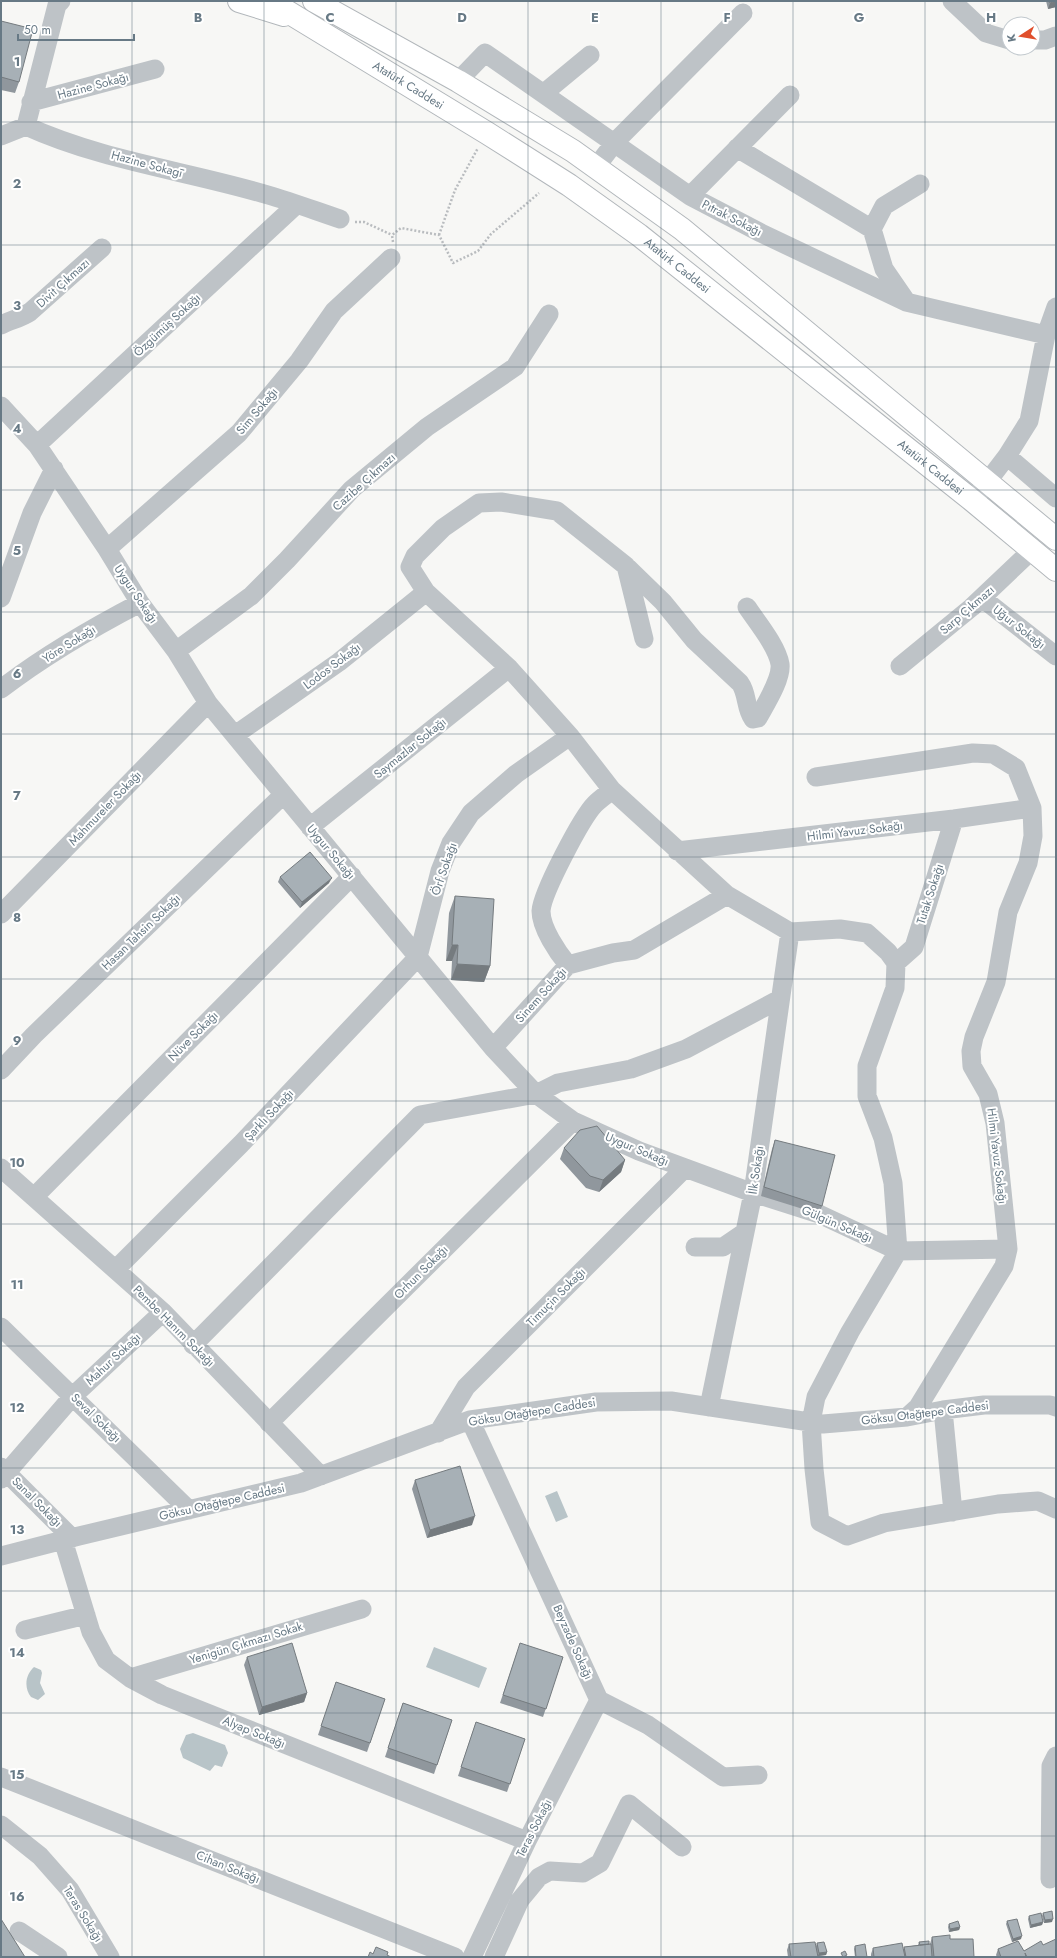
<svg xmlns="http://www.w3.org/2000/svg" width="1057" height="1958" font-family="Jost,sans-serif">
<style>
.water{fill:#b8c4c8}
.lines{fill:none;stroke-linecap:round;stroke-linejoin:round}
.major-casing{stroke:#b2b7bb;stroke-width:24}
.path{stroke:#b9bcbf;stroke-width:2.5;stroke-dasharray:2 2;stroke-linecap:butt}
.minor{stroke:#bec3c7;stroke-width:19}
.major{stroke:#fff;stroke-width:22}
.wall{fill:#90979d}
.shaded-wall{fill:#757b7f}
.building{fill:#a7b0b6;stroke:#757b7f}
.grid{fill:none;stroke:#677985;stroke-width:1;stroke-opacity:0.55}
.labels{text-anchor:middle;dominant-baseline:central;stroke-width:4;stroke-linejoin:round;paint-order:stroke}
.street-label{font-size:12px;fill:#677985;stroke:#fff}
.grid-label{font-size:13px;text-anchor:middle;font-weight:bold;fill:#677985;stroke:#fff;stroke-width:4;stroke-linejoin:round;paint-order:stroke}
</style>
<rect width="100%" height="100%" fill="#f7f7f5"/>
<path class="water" d="M557,1491L568,1517L556,1522L545,1496Z
M434,1647L487,1668L479,1688L426,1667Z
M34,1667L41,1670L42,1673L40,1683L45,1694L38,1700L31,1697C24,1688 25,1675 34,1667Z
M193,1733L225,1745L228,1753L222,1767L215,1765L210,1771L183,1758L180,1749L186,1735Z"/>
<g class="lines">
<g class="major-casing">
<g id="major">
<path d="M239,1L284,15"/>
<path id="s1" d="M270,1L487,133L569,185L639,235L973,501L1056,570"/>
<path d="M314,1L458,81L573,151L682,229L1056,539"/>
</g>
</g>
<path class="path" d="M355,222H364L392,235
M439,235L455,190L478,148
M393,242L392,235L401,228L439,235L453,263L478,251L491,234L539,193"/>
<path class="minor" d="M952,1L986,33L1009,40
M1033,40H1045L1056,36
M458,81L485,53L690,196L761,233L906,302L1046,335
M544,93L590,55
M31,102L155,69
M26,126L57,5L61,1
M1,136L26,126C103,161 188,171 268,195C292,202 316,211 340,219
M737,148L872,229
M596,167L615,142L743,13
M690,196L790,95
M906,301L884,269L872,229L884,206L920,184
M1,325C11,320 21,318 30,312L102,248
M1,406L37,445L107,549L140,603L176,651L208,703L493,1048L536,1094L573,1121L639,1151L753,1193L819,1214L898,1251L1008,1249
M37,445L296,205
M1007,456L1056,498
M978,494L1007,456L1029,421L1046,335L1056,307
M107,549L239,433L299,361L334,311L391,258
M626,566L644,639
M1,598L32,513L54,469
M982,598L1056,656
M747,607C757,622 777,646 780,664C782,679 765,705 758,718L753,719C745,708 748,694 740,683L694,640L663,602L626,566L557,511L501,502L479,503L443,528L415,556L410,567L426,592L509,668L570,736L612,790L727,895L790,932L840,929L867,933L888,952L896,963L895,988L867,1066V1096L883,1138L893,1183L898,1251L850,1332L816,1397L811,1422L814,1469L820,1522L847,1536L884,1523L998,1504L1038,1501L1056,1509
M176,651L251,596L287,560L352,489L427,427L515,367L549,314
M900,666L972,607L1032,550
M1,689C44,656 92,628 140,603
M235,735L339,662L426,592
M816,777L973,753L993,754L1016,768L1032,808L1033,836L1028,863L1008,912L996,982L974,1037L971,1051L972,1066L988,1094L995,1123L1008,1249L1004,1266L918,1407L907,1417
M310,827L509,668
M677,851L954,819L1032,808
M1,914L208,703
M896,963L914,947L954,819
M568,965C558,953 541,928 541,911C542,893 582,817 595,804C600,799 606,795 612,790
M493,1048L568,965L613,953L634,950L727,895
M1,1070L34,1035L283,795
M1,1168L163,1312L321,1476
M34,1197L352,876
M695,1247H723L745,1232
M116,1269L241,1144L418,957L440,871L451,843L471,813L516,774L570,736
M1,1327L189,1510
M193,1345L420,1115L536,1094L558,1083L631,1069L686,1049L780,999
M709,1407L753,1193L790,932
M943,1410L953,1512
M470,1420L599,1700L648,1725L723,1777L758,1775
M269,1423L573,1121
M438,1433L466,1387L685,1168
M1,1467L72,1538
M1,1479L73,1396L163,1312
M63,1540L91,1632L106,1660L130,1678L162,1695L527,1841
M1,1556L79,1536L301,1483L470,1420L596,1402L671,1401L823,1424L907,1417L943,1410L984,1405H1050L1056,1407
M25,1630L86,1615
M130,1678L362,1609
M1056,1756L1051,1766L1050,1879L1056,1874
M1,1777L455,1957
M1,1825L40,1856L70,1890L110,1957
M19,1931L58,1957
M472,1957L527,1841L599,1700
M494,1957L520,1900L539,1877L550,1871L583,1873L600,1863L629,1804L682,1847"/>
<use href="#major" class="major"/>
</g>
<path class="wall" d="M1046,1H1056V7L1048,9Z
M1,21L19,82L15,93L1,90Z
M280,877L329,883L300,908L278,882Z
M455,896L490,966L484,982L451,980L452,961H446L449,913Z
M775,1140L822,1206L819,1214L761,1196L772,1149Z
M564,1148L625,1160L621,1172L599,1192L586,1188L560,1159Z
M415,1480L472,1525L427,1538L412,1489Z
M517,1652L563,1657L543,1717L500,1703Z
M247,1657L307,1693L304,1702L259,1715L244,1665Z
M336,1682L385,1699L367,1752L318,1735Z
M403,1703L452,1720L434,1774L385,1757Z
M476,1722L525,1739L507,1792L458,1776Z
M1043,1913L1052,1922L1044,1923L1042,1916Z
M1029,1916L1043,1922L1042,1925L1030,1928L1028,1919Z
M1007,1921L1021,1939L1012,1942L1006,1924Z
M949,1924L960,1927L959,1930L949,1932L948,1927Z
M932,1937L950,1939L974,1957H871V1954L873,1948L904,1949V1947L918,1945L919,1942L930,1944Z
M817,1943L827,1952L826,1955L818,1956V1957H788L787,1950L789,1944L816,1946Z
M1043,1945L1056,1957H997L996,1955L998,1949L1024,1951Z
M855,1946L867,1957H855L854,1949Z"/>
<path class="shaded-wall" d="M1056,1V7L1048,9L1050,3Z
M332,878L329,883L300,908L302,902Z
M452,945H458L452,961H446Z
M457,964L490,966L484,982L451,980Z
M625,1160L621,1172L599,1192L603,1180Z
M475,1516L472,1525L427,1538L430,1530Z
M307,1693L304,1702L259,1715L262,1707Z
M1053,1919L1052,1922L1044,1923L1045,1920Z
M1043,1922L1042,1925L1030,1928L1031,1925Z
M960,1927L959,1930L949,1932L950,1929Z
M1022,1936L1021,1939L1012,1942L1013,1939Z
M827,1952L826,1955L818,1956L819,1953Z"/>
<path class="building" d="M1049,1H1056L1050,3Z
M1,21L33,29L19,82L1,77Z
M310,852L332,878L302,902L280,877Z
M455,896L494,899L490,966L457,964L458,945H452Z
M597,1126L625,1160L603,1180L590,1176L564,1148L580,1130Z
M775,1140L835,1155L822,1206L764,1187Z
M460,1466L475,1516L430,1530L415,1480Z
M292,1643L307,1693L262,1707L247,1657Z
M520,1643L563,1657L546,1709L503,1695Z
M336,1682L385,1699L370,1743L321,1726Z
M403,1703L452,1720L437,1765L388,1748Z
M476,1722L525,1739L510,1784L461,1767Z
M1052,1911L1053,1919L1045,1920L1043,1913Z
M1041,1913L1043,1922L1031,1925L1029,1916Z
M1,1919L25,1957H1Z
M1017,1919L1022,1936L1013,1939L1007,1921Z
M958,1921L960,1927L950,1929L949,1924Z
M950,1935V1939H973L974,1957H934L932,1937Z
M1056,1939V1957H1027L1025,1953L1026,1957H1001L998,1949L1018,1941L1024,1951L1041,1941L1043,1945Z
M929,1941V1944L920,1945L919,1942Z
M815,1942L818,1957H791L789,1944Z
M824,1942L827,1952L819,1953L817,1943Z
M902,1943L905,1957H874L873,1948Z
M865,1944L867,1957H856L855,1946Z
M931,1944L932,1957H906L904,1947Z
M376,1947L388,1952L387,1955L391,1957H368L370,1952L373,1954Z
M845,1951L847,1955L843,1957L841,1953Z"/>
<path class="grid" d="M132,1V1957M264,1V1957M396,1V1957M528,1V1957M661,1V1957M793,1V1957M925,1V1957M1,122H1056M1,245H1056M1,367H1056M1,490H1056M1,612H1056M1,734H1056M1,857H1056M1,979H1056M1,1101H1056M1,1224H1056M1,1346H1056M1,1468H1056M1,1591H1056M1,1713H1056M1,1836H1056"/>
<g class="labels">
<g class="street-label">
<text stroke="none"><textPath href="#s1" startOffset="162">Atatürk Caddesi</textPath></text>
<text transform="translate(93 86) rotate(-15)">Hazine Sokağı</text>
<text transform="translate(147 164) rotate(15)">Hazine Sokaḡı</text>
<text transform="translate(732 218) rotate(27)">Pıtrak Sokağı</text>
<text stroke="none"><textPath href="#s1" startOffset="486">Atatürk Caddesi</textPath></text>
<text transform="translate(63 283) rotate(-42)">Divit Çıkmazı</text>
<text transform="translate(167 325) rotate(-43)">Özgümüş Sokağı</text>
<text transform="translate(257 411) rotate(-50)">Sim Sokağı</text>
<text stroke="none"><textPath href="#s1" startOffset="810">Atatürk Caddesi</textPath></text>
<text transform="translate(364 482) rotate(-42)">Cazibe Çıkmazı</text>
<text transform="translate(136 594) rotate(56)">Uygur Sokağı</text>
<text transform="translate(967 610) rotate(-41)">Sarp Çıkmazı</text>
<text transform="translate(1019 627) rotate(38)">Uğur Sokağı</text>
<text transform="translate(69 644) rotate(-32)">Yöre Sokağı</text>
<text transform="translate(332 666) rotate(-37)">Lodos Sokağı</text>
<text transform="translate(410 748) rotate(-39)">Saymazlar Sokağı</text>
<text transform="translate(105 808) rotate(-46)">Mahmureler Sokağı</text>
<text transform="translate(855 831) rotate(-7)">Hilmi Yavuz Sokağı</text>
<text transform="translate(331 852) rotate(50)">Uygur Sokağı</text>
<text transform="translate(444 869) rotate(-71)">Örf Sokağı</text>
<text transform="translate(930 894) rotate(-72)">Tutak Sokağı</text>
<text transform="translate(141 932) rotate(-44)">Hasan Tahsin Sokağı</text>
<text transform="translate(541 995) rotate(-48)">Sinem Sokağı</text>
<text transform="translate(193 1036) rotate(-45)">Nüve Sokağı</text>
<text transform="translate(269 1115) rotate(-47)">Şarklı Sokağı</text>
<text transform="translate(637 1149) rotate(23)">Uygur Sokağı</text>
<text transform="translate(997 1156) rotate(83)">Hilmi Yavuz Sokağı</text>
<text transform="translate(756 1170) rotate(-82)">İlk Sokağı</text>
<text transform="translate(837 1224) rotate(23)">Gülgün Sokağı</text>
<text transform="translate(421 1272) rotate(-45)">Orhun Sokağı</text>
<text transform="translate(556 1297) rotate(-45)">Timuçin Sokağı</text>
<text transform="translate(174 1326) rotate(45)">Pembe Hanım Sokağı</text>
<text transform="translate(113 1359) rotate(-43)">Mahur Sokağı</text>
<text transform="translate(532 1412) rotate(-9)">Göksu Otağtepe Caddesi</text>
<text transform="translate(925 1413) rotate(-7)">Göksu Otağtepe Caddesi</text>
<text transform="translate(96 1418) rotate(44)">Seval Sokağı</text>
<text transform="translate(37 1502) rotate(45)">Sanal Sokağı</text>
<text transform="translate(222 1502) rotate(-13)">Göksu Otağtepe Caddesi</text>
<text transform="translate(573 1642) rotate(66)">Beyzade Sokağı</text>
<text transform="translate(246 1643) rotate(-17)">Yenigün Çıkmazı Sokak</text>
<text transform="translate(254 1732) rotate(22)">Alyap Sokağı</text>
<text transform="translate(534 1828) rotate(-63)">Teras Sokağı</text>
<text transform="translate(228 1867) rotate(22)">Cihan Sokağı</text>
<text transform="translate(83 1914) rotate(58)">Teras Sokağı</text>
</g>
</g>
<g class="grid-label">
<text x="198" y="22">B</text>
<text x="330" y="22">C</text>
<text x="462" y="22">D</text>
<text x="595" y="22">E</text>
<text x="727" y="22">F</text>
<text x="859" y="22">G</text>
<text x="991" y="22">H</text>
<text x="17" y="66">1</text>
<text x="17" y="188">2</text>
<text x="17" y="310">3</text>
<text x="17" y="433">4</text>
<text x="17" y="555">5</text>
<text x="17" y="678">6</text>
<text x="17" y="800">7</text>
<text x="17" y="922">8</text>
<text x="17" y="1045">9</text>
<text x="17" y="1167">10</text>
<text x="17" y="1289">11</text>
<text x="17" y="1412">12</text>
<text x="17" y="1534">13</text>
<text x="17" y="1657">14</text>
<text x="17" y="1779">15</text>
<text x="17" y="1901">16</text>
</g>
<rect width="1057" height="1958" fill="none" stroke="#677985" stroke-width="4"/>
<g transform="translate(1021 36) rotate(258)"><circle r="19" fill="#ffffff" stroke="#c2c9ce"/>
<path d="M0-3L7 15L0 10L-7 15Z" fill="#e04f2c"/>
<text y="-6" font-size="11" font-weight="bold" text-anchor="middle" fill="#677985">K</text>
</g>
<path d="M18 34v6h116v-6" fill="none" stroke="#677985" stroke-width="2"/>
<text x="24" y="34" font-size="12" fill="#677985" stroke="#ffffff" stroke-width="3" paint-order="stroke">50 m</text>
</svg>
